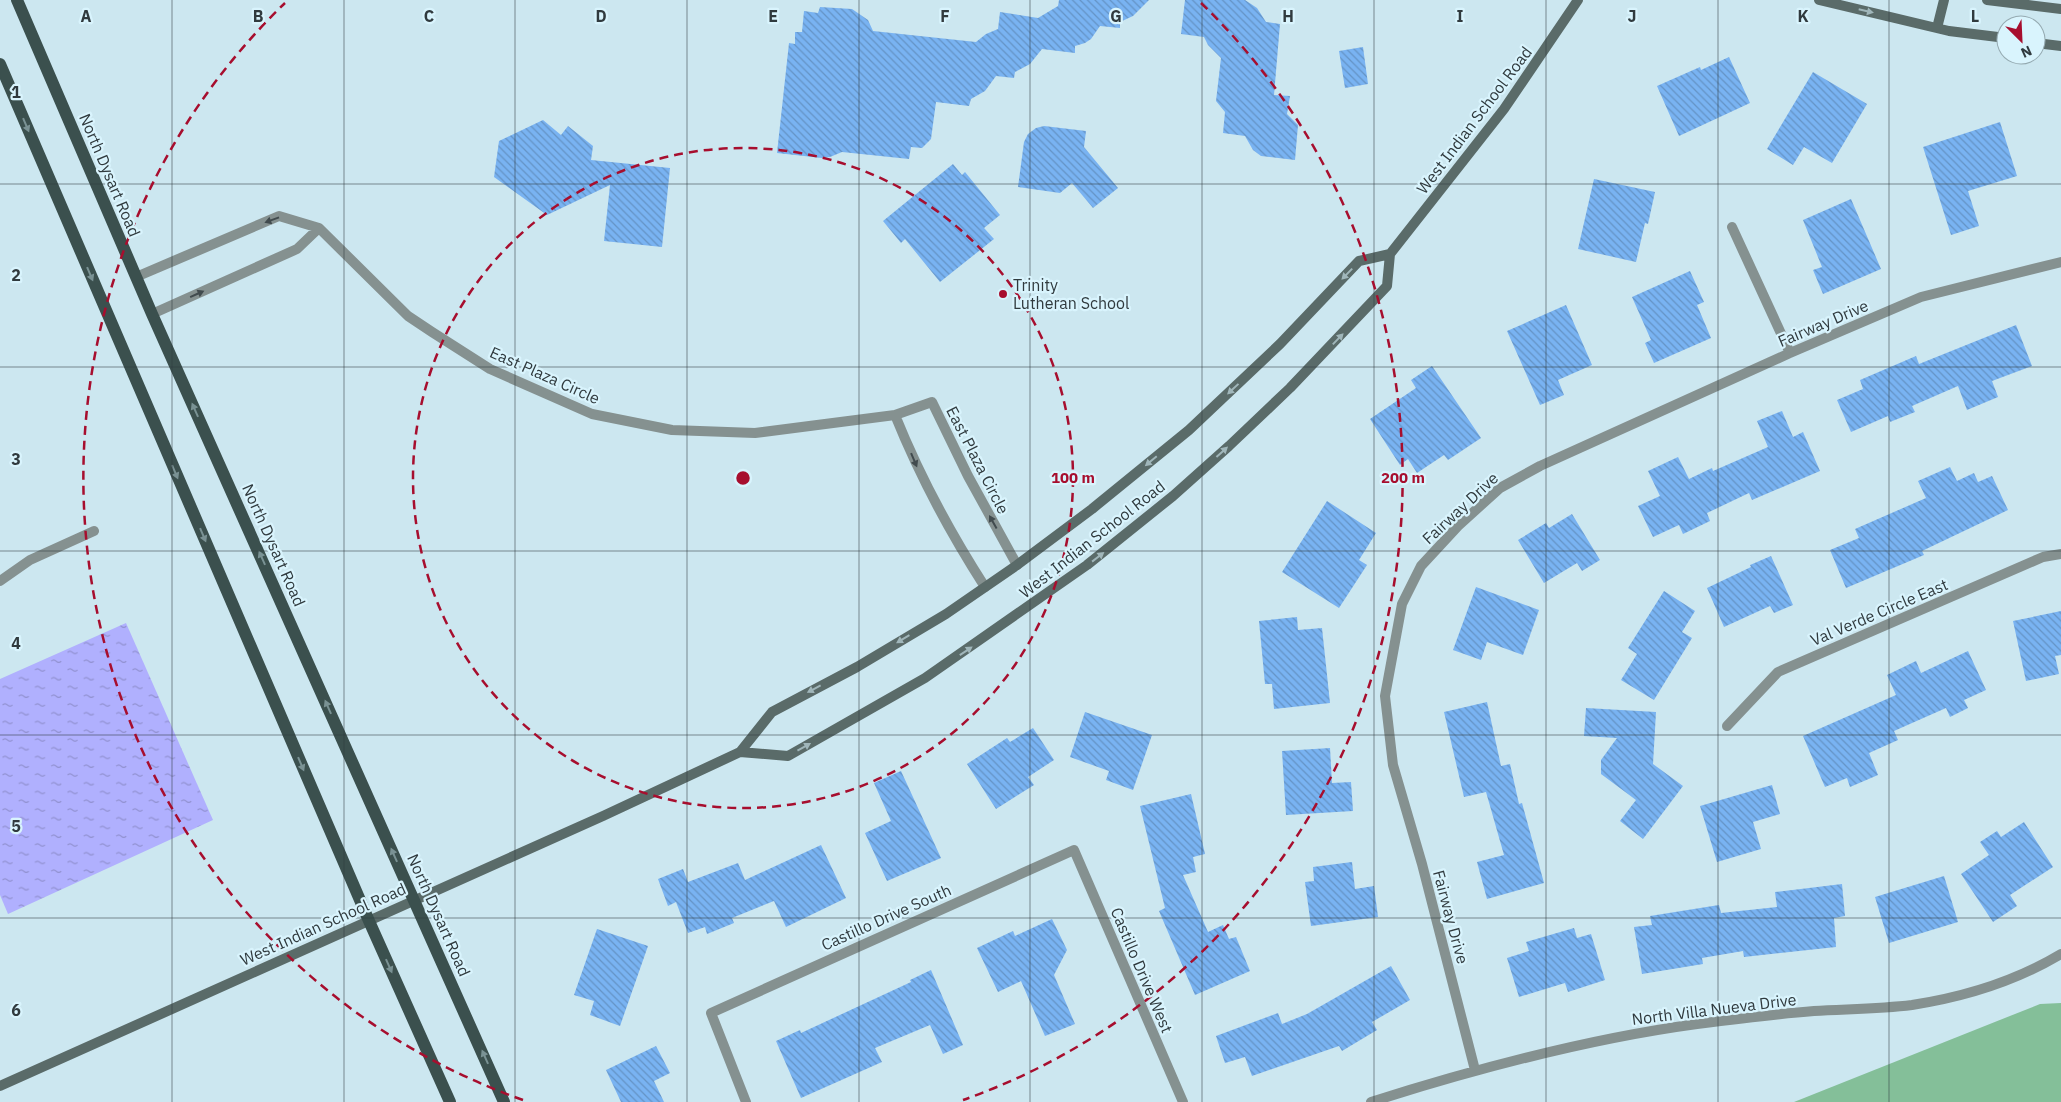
<svg xmlns="http://www.w3.org/2000/svg" width="2061" height="1102" font-family="'IBM Plex Sans',sans-serif">
<style>
.grass{fill:#84bf99}
.water{fill:url(#water-ripples)}
.building{fill:url(#building-back-hatch)}
.lines{fill:none;stroke-linecap:round;stroke-linejoin:round}
.lane{stroke:#859190;stroke-width:10}
.street{stroke:#859190;stroke-width:10}
.secondary{stroke:#5a6b69;stroke-width:10}
.primary{stroke:#3b504e;stroke-width:12}
.oneway{fill:#a0b6ba}
.oneway2{fill:#7a9294}
.oneway3{fill:#414b4e}
.grid{fill:none;stroke:#303a3e;stroke-width:1;stroke-opacity:0.55}
.ring{fill:none;stroke:#a70e2e;stroke-width:2.5;stroke-dasharray:9 6}
.poi-dot{fill:#a70e2e;stroke:#d9f4fd;stroke-width:2}
.labels{text-anchor:middle;dominant-baseline:central;stroke-width:4.5;stroke-linejoin:round;paint-order:stroke}
.street-label{font-size:16px;fill:#303a3e;stroke:#d9f4fd}
.poi-label{font-size:16px;fill:#303a3e;stroke:#d9f4fd;text-anchor:start}
.grid-label{font-size:16px;text-anchor:middle;font-weight:bold;fill:#303a3e;stroke:#d9f4fd;stroke-width:4.5;stroke-linejoin:round;paint-order:stroke}
.centre{fill:#a70e2e;stroke:#d9f4fd;stroke-width:2.5}
.ring-label{font-size:15px;text-anchor:middle;font-weight:bold;fill:#a70e2e;stroke:#d9f4fd;stroke-width:4.5;stroke-linejoin:round;paint-order:stroke}
</style>
<defs>
<pattern id="water-ripples" width="26" height="14" patternUnits="userSpaceOnUse" patternTransform="scale(1.25)"><rect width="26" height="14" fill="#b0b0fe"/><path d="M2 4q2-2 4 0t4 0M15 11q2-2 4 0t4 0" fill="none" stroke="#9090cf"/></pattern>
<pattern id="building-back-hatch" width="6" height="6" patternUnits="userSpaceOnUse" patternTransform="scale(1.25)"><rect width="6" height="6" fill="#79b3f2"/><path d="M-1 5l2 2M0 0l6 6M5-1l2 2" fill="none" stroke="#6493c5"/></pattern>
</defs>
<rect width="100%" height="100%" fill="#cce7f0"/>
<path class="grass" d="M2061,1003V1102H1794L2040,1004Z"/>
<path class="water" d="M126,623L213,820L8,914L0,895V679Z"/>
<path class="building" d="M1059,0H1149L1133,16L1120,22V28L1100,26L1091,39L1085,43L1075,46V53L1042,49L1030,64L1015,72L1014,78L996,76L985,91L971,99L969,106L936,102L931,139L922,148L911,147L909,159L842,152L830,157L822,158L777,153L789,43L795,44V32H802L804,11L818,13L820,7L852,9L868,20L873,31L976,42L986,34L998,29L1000,12L1038,18L1058,6Z
M1185,0H1245L1257,8L1266,22L1280,24L1274,95L1290,96L1287,114L1298,125L1295,160L1261,156L1253,150L1245,136L1223,133L1225,112L1216,101L1221,58L1208,45L1204,37L1181,34Z
M1363,47L1368,84L1345,88L1339,51Z
M1729,57L1750,103L1679,136L1657,86L1700,67L1701,70Z
M1813,72L1867,104L1832,163L1804,147L1793,165L1767,149Z
M543,120L561,135L568,126L593,146L591,160L670,168L662,247L604,241L610,185L547,215L494,177L499,141Z
M2000,122L2017,176L1968,191L1979,226L1951,235L1923,147Z
M1044,126L1086,131L1084,147L1118,188L1093,208L1072,183L1060,193L1018,187L1024,142L1028,134L1036,128Z
M953,164L962,175L965,172L1000,215L984,228L994,239L940,282L905,239L901,243L883,221Z
M1594,179L1655,192L1648,224L1645,223L1636,262L1578,249Z
M1851,199L1881,269L1823,294L1813,270L1822,267L1803,220Z
M1690,271L1704,302L1697,305L1711,338L1654,363L1645,343L1651,340L1632,297Z
M1566,305L1592,365L1558,380L1564,395L1540,405L1507,331Z
M2016,325L2032,366L1992,381L1998,397L1967,410L1958,386L1912,406L1915,412L1890,422L1888,416L1851,432L1837,400L1863,389L1860,380L1916,356L1919,364Z
M1432,366L1481,438L1448,460L1444,455L1417,473L1408,459L1400,465L1370,419L1416,388L1411,380Z
M1782,411L1793,437L1803,432L1820,471L1752,500L1749,493L1707,513L1710,521L1683,534L1679,525L1653,537L1638,506L1660,496L1648,471L1678,457L1689,479L1712,468L1713,471L1768,447L1757,421Z
M1950,467L1957,481L1974,473L1978,482L1992,476L2008,510L1922,551L1924,555L1846,588L1830,550L1859,538L1855,529L1926,498L1918,481Z
M1327,501L1376,533L1359,560L1367,565L1339,608L1282,572Z
M1572,514L1600,560L1582,571L1577,563L1544,583L1518,540L1546,523L1549,528Z
M1771,556L1793,605L1774,613L1770,606L1724,627L1707,588L1751,567L1750,565Z
M1476,587L1539,610L1523,655L1487,642L1481,660L1453,650Z
M1664,591L1695,611L1682,632L1692,638L1654,700L1621,680L1637,654L1628,648Z
M2061,611V655L2055,656L2059,674L2026,681L2013,621Z
M1297,617L1298,630L1322,628L1330,703L1274,709L1272,684H1265L1259,621Z
M1968,651L1986,690L1964,700L1968,708L1950,717L1946,708L1894,731L1898,740L1869,753L1878,775L1850,787L1847,778L1825,787L1803,736L1896,695L1887,675L1916,661L1921,673Z
M1487,702L1501,766L1510,764L1519,804L1522,803L1544,883L1487,899L1477,862L1504,855L1486,792L1464,797L1444,712Z
M1586,708L1656,712L1653,764L1683,786L1643,839L1620,821L1636,800L1601,774V760L1617,738L1584,736Z
M1085,712L1152,735L1133,790L1106,780L1109,771L1070,757Z
M1033,728L1054,760L1028,777L1034,785L996,809L967,764L1007,738L1010,742Z
M1330,748L1332,783L1351,782L1353,811L1286,815L1282,751Z
M901,771L941,858L887,881L865,833L891,821L874,783Z
M1772,785L1780,814L1753,822L1761,849L1717,862L1700,806Z
M1191,794L1205,854L1193,857L1196,872L1183,875L1208,932L1223,925L1229,939L1236,937L1250,971L1195,995L1159,911L1165,908L1140,806Z
M2024,822L2053,867L2010,895L2017,906L1993,922L1961,874L1989,855L1980,842L1997,831L2001,837Z
M821,845L846,898L786,927L774,901L732,918L734,923L707,934L705,927L688,933L676,902L668,906L658,879L683,869L688,882L738,863L745,880Z
M1352,862L1355,889L1374,886L1378,917L1311,926L1305,882L1314,881L1313,867Z
M1944,876L1958,922L1889,943L1875,897Z
M1842,884L1845,916L1834,918L1836,947L1744,957L1743,951L1702,958L1703,964L1642,974L1634,927L1652,925L1650,916L1719,905L1721,913L1777,907L1775,892Z
M1052,919L1067,950L1054,975L1075,1024L1045,1036L1021,981L998,992L977,948L1013,931L1015,936Z
M1574,928L1577,938L1591,934L1605,980L1568,992L1565,983L1519,997L1507,958L1529,951L1526,942Z
M597,929L648,946L620,1026L590,1015L594,1001L574,995Z
M1391,966L1410,1000L1372,1022L1377,1030L1342,1051L1339,1046L1252,1076L1245,1057L1225,1063L1216,1036L1278,1013L1282,1024L1307,1014Z
M931,970L963,1045L943,1054L930,1025L875,1048L882,1062L801,1098L776,1041L800,1030L801,1033L911,982L910,980Z
M656,1046L670,1073L654,1081L664,1102H621L606,1070Z"/>
<g class="lines">
<path class="lane" d="M0,581L30,560L94,531"/>
<path class="street" d="M1732,227L1790,353
M136,277L279,216L319,228L408,316L432,332L490,369L592,414L672,430L755,433L895,415L932,402L968,476L1017,565
M152,314L297,249L319,228
M895,415C920,477 949,531 985,587
M1727,726L1778,672L2043,557L2061,554
M1475,1070L1422,864L1393,765L1385,696L1402,604L1421,566L1458,526L1500,488L1540,466L1790,353L1921,297L2061,262
M746,1102L711,1013L1074,850L1183,1102
M1371,1102C1478,1068 1586,1039 1697,1024C1736,1019 1775,1014 1814,1011C1846,1009 1879,1009 1912,1005C1964,997 2016,981 2061,954"/>
<path class="secondary" d="M1819,0L1949,31L2006,38
M1987,0L2061,9
M1937,28L1944,0
M2036,43L2061,46
M740,752L788,756L925,678L1087,565L1173,496L1229,446L1290,388L1387,286L1390,254L1504,109L1578,0
M0,1086L603,816L740,752L772,712L857,667L946,614L1017,565L1092,509L1189,430L1280,344L1359,261L1390,254"/>
<path class="primary" d="M17,0L152,314L504,1102
M0,64L369,921L450,1102"/>
</g>
<defs><path id="oneway-solid" d="M-6-.8H1V-3.2L6.5 0L1 3.2V.8H-6Z" transform="scale(1.25)"/></defs>
<g class="oneway">
<use href="#oneway-solid" transform="translate(1866 11) rotate(13)"/>
<use href="#oneway-solid" transform="translate(1347 274) rotate(134)"/>
<use href="#oneway-solid" transform="translate(1338 339) rotate(-46)"/>
<use href="#oneway-solid" transform="translate(1233 389) rotate(137)"/>
<use href="#oneway-solid" transform="translate(1222 452) rotate(-42)"/>
<use href="#oneway-solid" transform="translate(1151 461) rotate(140)"/>
<use href="#oneway-solid" transform="translate(1098 557) rotate(-38)"/>
<use href="#oneway-solid" transform="translate(903 639) rotate(149)"/>
<use href="#oneway-solid" transform="translate(966 651) rotate(-34)"/>
<use href="#oneway-solid" transform="translate(814 689) rotate(152)"/>
<use href="#oneway-solid" transform="translate(804 747) rotate(-29)"/>
</g>
<g class="oneway2">
<use href="#oneway-solid" transform="translate(26 125) rotate(67)"/>
<use href="#oneway-solid" transform="translate(90 274) rotate(67)"/>
<use href="#oneway-solid" transform="translate(195 410) rotate(-114)"/>
<use href="#oneway-solid" transform="translate(175 472) rotate(67)"/>
<use href="#oneway-solid" transform="translate(203 535) rotate(67)"/>
<use href="#oneway-solid" transform="translate(262 558) rotate(-114)"/>
<use href="#oneway-solid" transform="translate(328 707) rotate(-114)"/>
<use href="#oneway-solid" transform="translate(301 764) rotate(67)"/>
<use href="#oneway-solid" transform="translate(394 855) rotate(-114)"/>
<use href="#oneway-solid" transform="translate(389 966) rotate(66)"/>
<use href="#oneway-solid" transform="translate(485 1057) rotate(-114)"/>
</g>
<g class="oneway3">
<use href="#oneway-solid" transform="translate(272 220) rotate(160)"/>
<use href="#oneway-solid" transform="translate(197 294) rotate(-24)"/>
<use href="#oneway-solid" transform="translate(914 460) rotate(67)"/>
<use href="#oneway-solid" transform="translate(993 522) rotate(-119)"/>
</g>
<path class="grid" d="M172,0V1102M344,0V1102M515,0V1102M687,0V1102M859,0V1102M1030,0V1102M1202,0V1102M1374,0V1102M1546,0V1102M1718,0V1102M1889,0V1102M0,184H2061M0,367H2061M0,551H2061M0,735H2061M0,918H2061"/>
<g class="ring">
<circle cx="743" cy="478" r="330"/>
<path d="M523 1100A660 660 0 0 1 285 3M1201 3A660 660 0 0 1 963 1100"/>
</g>
<circle class="poi-dot" cx="1003" cy="294" r="5"/>
<g class="labels">
<g class="street-label">
<text transform="translate(1474 120) rotate(-53)">West Indian School Road</text>
<text transform="translate(110 175) rotate(67)">North Dysart Road</text>
<text transform="translate(1823 323) rotate(-23)">Fairway Drive</text>
<text transform="translate(545 375) rotate(24)">East Plaza Circle</text>
<text transform="translate(978 460) rotate(63)">East Plaza Circle</text>
<text transform="translate(1460 508) rotate(-43)">Fairway Drive</text>
<text transform="translate(1092 539) rotate(-38)">West Indian School Road</text>
<text transform="translate(274 545) rotate(66)">North Dysart Road</text>
<text transform="translate(1879 612) rotate(-23)">Val Verde Circle East</text>
<text transform="translate(439 915) rotate(66)">North Dysart Road</text>
<text transform="translate(886 917) rotate(-24)">Castillo Drive South</text>
<text transform="translate(1451 917) rotate(75)">Fairway Drive</text>
<text transform="translate(323 924) rotate(-24)">West Indian School Road</text>
<text transform="translate(1142 970) rotate(67)">Castillo Drive West</text>
<text transform="translate(1714 1009) rotate(-7)">North Villa Nueva Drive</text>
</g>
<g class="poi-label">
<text x="1013" y="285">Trinity<tspan x="1013" dy="18">Lutheran School</tspan></text>
</g>
</g>
<g class="grid-label">
<text x="86" y="22">A</text>
<text x="258" y="22">B</text>
<text x="429" y="22">C</text>
<text x="601" y="22">D</text>
<text x="773" y="22">E</text>
<text x="945" y="22">F</text>
<text x="1116" y="22">G</text>
<text x="1288" y="22">H</text>
<text x="1460" y="22">I</text>
<text x="1632" y="22">J</text>
<text x="1803" y="22">K</text>
<text x="1975" y="22">L</text>
<text x="16" y="98">1</text>
<text x="16" y="281">2</text>
<text x="16" y="465">3</text>
<text x="16" y="649">4</text>
<text x="16" y="832">5</text>
<text x="16" y="1016">6</text>
</g>
<circle cx="743" cy="478" r="8" class="centre"/>
<g class="ring-label">
<text x="1073" y="483">100 m</text>
<text x="1403" y="483">200 m</text>
</g>
<g transform="translate(2021 40) rotate(156)"><circle r="24" fill="#d9f4fd" stroke="#95aab1"/>
<path d="M0-4L9 19L0 12L-9 19Z" fill="#a70e2e"/>
<text y="-8" font-size="14" font-weight="bold" text-anchor="middle" fill="#303a3e">N</text>
</g>
</svg>
